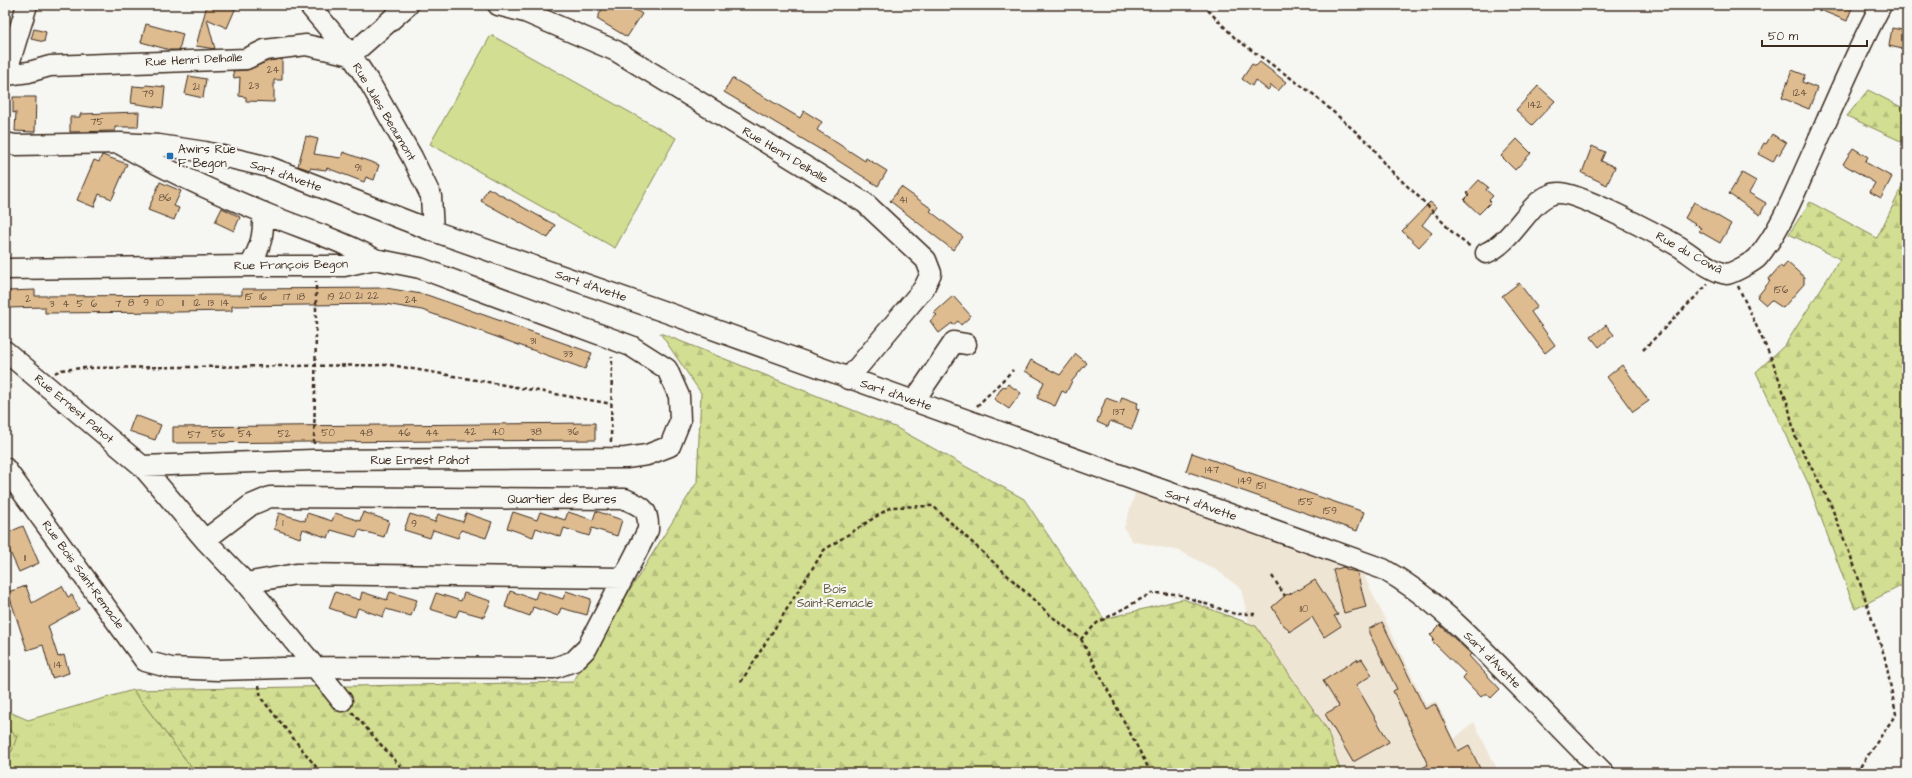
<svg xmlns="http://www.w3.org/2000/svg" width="1912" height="778" font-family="'Architects Daughter',sans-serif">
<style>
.built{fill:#efe5d5}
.grass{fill:url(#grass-tufts);stroke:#868458}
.forest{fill:url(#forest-firs);stroke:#868458}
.pitch{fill:#d2de91;stroke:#868458}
.building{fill:#debc90;stroke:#3b2a1e}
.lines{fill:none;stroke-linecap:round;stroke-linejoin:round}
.minor-casing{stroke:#3b2a1e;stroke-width:23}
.path{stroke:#3b2a1e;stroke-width:2.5;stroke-dasharray:4 3;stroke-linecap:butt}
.minor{stroke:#f6f6f2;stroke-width:20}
.poi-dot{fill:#1f6fb2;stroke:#f6f6f2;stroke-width:1.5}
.labels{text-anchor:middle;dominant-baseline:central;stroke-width:4;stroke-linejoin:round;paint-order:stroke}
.number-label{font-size:10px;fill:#644e3a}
.street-label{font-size:12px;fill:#3b2a1e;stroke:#f6f6f2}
.poi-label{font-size:12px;fill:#3b2a1e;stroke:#f6f6f2;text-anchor:start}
.park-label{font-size:12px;fill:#61573b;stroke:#f6f6f2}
</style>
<defs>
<pattern id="grass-tufts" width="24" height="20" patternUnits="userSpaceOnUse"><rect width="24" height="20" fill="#d2de91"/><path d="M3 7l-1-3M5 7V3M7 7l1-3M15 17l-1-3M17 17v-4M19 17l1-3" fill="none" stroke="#b5bf7d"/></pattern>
<pattern id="forest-firs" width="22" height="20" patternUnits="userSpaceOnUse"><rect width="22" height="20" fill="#d2de91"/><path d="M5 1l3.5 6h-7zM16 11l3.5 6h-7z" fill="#b5bf7d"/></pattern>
</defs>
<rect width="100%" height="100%" fill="#f6f6f2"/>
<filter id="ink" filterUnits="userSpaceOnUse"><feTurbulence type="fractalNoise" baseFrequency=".025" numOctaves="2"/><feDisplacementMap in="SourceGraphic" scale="8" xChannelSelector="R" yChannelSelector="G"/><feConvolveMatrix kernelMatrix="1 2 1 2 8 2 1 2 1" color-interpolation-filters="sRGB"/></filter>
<g filter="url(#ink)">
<path class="built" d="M1136,490L1360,567L1426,705L1436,701L1454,739L1474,722L1499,773H1341L1327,729L1256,626L1249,623L1241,589L1218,571L1180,551L1132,541L1124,528Z"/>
<path class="grass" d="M133,690L196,773H5V757L12,751L7,728L5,729V710L28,720Z"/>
<path class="forest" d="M1868,90L1907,110V144L1847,116Z
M1907,177V583L1855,609L1808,483L1756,372L1785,345L1840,259L1789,234L1810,202L1877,238Z
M660,333L895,427L1024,499L1104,619L1183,599L1256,626L1327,729L1341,773H196L133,690L573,682L697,482L701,393Z
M7,728L17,736L12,751L5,757V729Z"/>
<path class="pitch" d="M491,35L676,138L615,248L430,144Z"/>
<path class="building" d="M207,5H237L227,28L207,19L215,49L196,46Z
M604,5H628L642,14L627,37L597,19Z
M1808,5H1853L1847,21Z
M146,24L183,34L179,50H170L141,42Z
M1892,28L1907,31V50L1889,46Z
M34,29L46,32L44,42L31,39Z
M282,59V80H274V102L246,101V97L239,96L240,77L234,78L233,71L247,70L268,61Z
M1260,62L1286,82L1278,91L1271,85L1268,90L1255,80L1252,86L1242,79L1252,64L1256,66Z
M1792,70L1805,75L1802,82L1817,88L1809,109L1782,98Z
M189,76L206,79L203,98L185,94Z
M732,78L800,118L804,111L822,122L817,130L865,161L866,158L887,171L878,186L826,153L724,92Z
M146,85L165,87L163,108L131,103L133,86L145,87Z
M1538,86L1555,101L1532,125L1516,110Z
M13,97H36L35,132L15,131L16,112L13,113Z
M139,112L138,127H115V131L70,132V117H80V114Z
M1772,134L1786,143L1779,155L1777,154L1773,162L1758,154L1764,143L1766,144Z
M306,136L318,139L314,154L341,158L343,152L379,165L374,180L366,177L364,182L327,168L326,170L310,168V170L298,166Z
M1517,139L1531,153L1515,170L1501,156Z
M1592,146L1605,152L1601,161L1615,167L1607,185L1582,173Z
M1853,148L1868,157L1865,162L1892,177L1881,198L1870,192L1875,183L1843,164Z
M102,155L127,164L112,199L99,194L94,207L77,200L94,160L99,162Z
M1742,173L1756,181L1749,193L1766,203L1760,215L1729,194Z
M1479,180L1488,187L1486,190L1493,196L1489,200L1491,202L1479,214L1464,200L1469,195L1467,193Z
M160,182L181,191L174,206L179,208L174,220L148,210Z
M901,187L932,209L930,211L963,237L953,250L890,201Z
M488,188L555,225L548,238L481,201Z
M1430,202L1436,207L1422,225L1432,233L1419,247L1402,231Z
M1694,202L1731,224L1720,243L1699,231L1701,228L1685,218Z
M222,208L240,217L234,231L215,222Z
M1787,262L1804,277V284L1783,308L1771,300L1766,305L1757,297L1770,281L1768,280L1780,266L1783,268Z
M1519,283L1537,307L1531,312L1555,345L1545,353L1502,296Z
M386,288L427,295L592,353L585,369L422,310L385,304L232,306V311L176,312L45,313V307L7,308V291L35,290V296L242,295V289Z
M953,296L971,316L961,325L958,321L953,325L952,323L939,333L930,321L937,315L934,313Z
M1606,325L1614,335L1599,347L1591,337Z
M1076,354L1087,363L1072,381L1066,393L1062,391L1055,406L1037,398L1044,382L1025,371L1031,360L1060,375Z
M1622,365L1649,401L1633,412L1607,377Z
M1008,384L1021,393L1009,409L994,399L1003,386L1006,387Z
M1122,397L1138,403L1136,408L1139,409L1132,429L1110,421L1108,427L1097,422L1106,398L1120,403Z
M135,415L161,425L155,440L129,431Z
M595,423V440L173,443V427Z
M1192,453L1364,512L1357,531L1186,471Z
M596,511L622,520L617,536L592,528L589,536L564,528L561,537L536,528L533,537L507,528L513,512L537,520L540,512L565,520L568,512L593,520Z
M363,512L389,521L384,537L359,530L356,537L331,530L328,538L303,529L300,538L274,529L279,513L305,521L307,513L332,521L335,513L360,521Z
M466,513L492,522L486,538L461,530L458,538L433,530L430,538L404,530L410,514L435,522L438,514L463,522Z
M23,526L39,563L19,572L5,541V534Z
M1344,567L1347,570L1357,572L1366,607L1344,613L1333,570Z
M1315,580L1338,615L1334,616L1341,626L1324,637L1312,617L1290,632L1284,625H1283L1272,607L1287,594L1288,595L1298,589L1299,590Z
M26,586L32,603L62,586L68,597L72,595L79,609L48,626L58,657L64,655L69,673L52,678L43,645L27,650L8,592Z
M510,591L535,599L538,591L563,599L566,591L591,599L587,615L561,608L558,616L533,607L530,616L505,607Z
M335,592L360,600L362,592L387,600L390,592L417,600L411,616L386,609L383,617L358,608L355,617L329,608Z
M436,593L461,601L464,593L491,601L484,617L459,610L456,617L430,609Z
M1382,622L1425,709L1435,704L1458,751L1469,745L1482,773H1412L1428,765L1393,691L1397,689L1369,633V629Z
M1440,625L1471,654L1469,656L1500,689L1491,698L1486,693L1481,697L1463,678L1466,674L1432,641L1434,639L1430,635Z
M1357,659L1358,661L1362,659L1372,675L1356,685L1389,742L1353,762L1325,714L1339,706L1323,681Z"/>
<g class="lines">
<g class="minor-casing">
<path id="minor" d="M309,5L351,55L371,85L412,157L431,196L433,231
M498,5L525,12L616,51L865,203L926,260L931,273L924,288L848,379
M6,75L29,72L50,66L246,59L265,50L306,45L351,55L408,5
M5,77L27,5
M5,143L16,145L120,143L159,145L205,152L269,167L433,231L668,313L1383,569C1431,596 1468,634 1506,673C1539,706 1571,740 1604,773
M122,145C167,171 214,192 262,212C300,228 339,239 375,259
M1486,253C1514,241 1528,203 1550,195C1552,194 1556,193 1559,193C1580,193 1659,235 1680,247C1692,255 1713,273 1727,274C1731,274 1755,261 1758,257C1781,229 1794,194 1809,161C1832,109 1854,56 1881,5
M250,266C261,246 264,235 263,212
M5,269L250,266H344L375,259L420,268L631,346L667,369L679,396L680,421L670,446L647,455L626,458L313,460L142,466
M5,351L142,466L205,540L246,583L315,667L342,701
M914,401L954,342L966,344
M5,468L145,661L171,668L218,670L315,667L554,668L574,661L587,648L648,530C649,509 643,507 625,499L270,497L251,505L205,540
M246,583L296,574L623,578"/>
</g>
<path class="path" d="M1203,5L1236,39L1313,94L1356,132L1372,146L1385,165L1422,200L1451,231L1466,244L1472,247
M1738,286L1773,362L1788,405L1795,436L1830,503L1854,565L1885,658L1896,714L1856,773
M1643,350L1708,284
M55,373L60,370L83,368L391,365L612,404
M977,406L1013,370
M611,442L612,357
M314,444L316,332V281
M1272,576L1285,596
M1081,639L1151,773
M741,682L824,550L891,507L933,506L1050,615L1081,639L1097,623L1152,593L1177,594L1235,614H1255
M259,685L261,698L321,773
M352,712L406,773"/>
<use href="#minor" class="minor"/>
</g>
</g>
<rect class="poi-dot" x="166" y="152" width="8" height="8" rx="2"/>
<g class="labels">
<g class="number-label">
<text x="273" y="70">24</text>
<text x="254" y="86">23</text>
<text x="196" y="87">21</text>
<text x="1800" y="93">124</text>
<text x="148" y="94">79</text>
<text x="1535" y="105">142</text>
<text x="97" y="122">75</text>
<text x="358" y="168">91</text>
<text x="165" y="198">86</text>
<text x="903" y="200">41</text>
<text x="1781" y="290">156</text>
<text x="345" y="296">20</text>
<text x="359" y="296">21</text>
<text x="373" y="296">22</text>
<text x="249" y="297">15</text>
<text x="263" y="297">16</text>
<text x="287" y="297">17</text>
<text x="301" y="297">18</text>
<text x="331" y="297">19</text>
<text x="28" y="299">2</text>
<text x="411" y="300">24</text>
<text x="131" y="303">8</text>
<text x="146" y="303">9</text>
<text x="160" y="303">10</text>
<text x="183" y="303">11</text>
<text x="197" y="303">12</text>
<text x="211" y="303">13</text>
<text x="225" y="303">14</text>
<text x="52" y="304">3</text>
<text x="66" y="304">4</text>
<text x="80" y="304">5</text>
<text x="94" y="304">6</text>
<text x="118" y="304">7</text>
<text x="533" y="341">31</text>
<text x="568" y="354">33</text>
<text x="1119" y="412">137</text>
<text x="470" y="432">42</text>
<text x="498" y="432">40</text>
<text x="536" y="432">38</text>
<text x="573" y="432">36</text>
<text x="328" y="433">50</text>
<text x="366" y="433">48</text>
<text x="404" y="433">46</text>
<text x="432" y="433">44</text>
<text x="218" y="434">56</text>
<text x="245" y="434">54</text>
<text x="284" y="434">52</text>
<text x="194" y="435">57</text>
<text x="1212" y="470">147</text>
<text x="1245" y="481">149</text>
<text x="1261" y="486">151</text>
<text x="1306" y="502">155</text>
<text x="1330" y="511">159</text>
<text x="283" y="523">1</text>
<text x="414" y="524">9</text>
<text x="25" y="558">11</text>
<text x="1304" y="609">110</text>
<text x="58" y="665">14</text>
</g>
<g class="street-label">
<text transform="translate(194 60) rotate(-3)">Rue Henri Delhalle</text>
<text transform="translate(384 112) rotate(59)">Rue Jules Beaumont</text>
<text transform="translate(785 155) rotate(31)">Rue Henri Delhalle</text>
<text transform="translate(286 176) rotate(19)">Sart d'Avette</text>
<text transform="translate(1689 253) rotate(29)">Rue du Cowâ</text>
<text transform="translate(291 265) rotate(-1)">Rue François Begon</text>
<text transform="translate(591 286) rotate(19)">Sart d'Avette</text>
<text transform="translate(896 395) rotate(19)">Sart d'Avette</text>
<text transform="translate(74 409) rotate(40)">Rue Ernest Pahot</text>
<text x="420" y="460">Rue Ernest Pahot</text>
<text x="562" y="499">Quartier des Bures</text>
<text transform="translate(1201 505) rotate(19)">Sart d'Avette</text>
<text transform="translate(83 575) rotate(54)">Rue Bois Saint-Remacle</text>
<text transform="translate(1492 660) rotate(45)">Sart d'Avette</text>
</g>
<g class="poi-label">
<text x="178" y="149">Awirs Rue<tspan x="178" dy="14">F. Begon</tspan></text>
</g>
<g class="park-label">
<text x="835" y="589">Bois<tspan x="835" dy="14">Saint-Remacle</tspan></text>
</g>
</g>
<rect width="1912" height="778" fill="none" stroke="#f6f6f2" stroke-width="20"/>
<rect x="10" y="10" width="1892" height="758" fill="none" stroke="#3b2a1e" stroke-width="1.5" filter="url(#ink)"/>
<path d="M1762 40v6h105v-6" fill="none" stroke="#3b2a1e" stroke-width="2"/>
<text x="1768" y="40" font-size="12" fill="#3b2a1e" stroke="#f6f6f2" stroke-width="3" paint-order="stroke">50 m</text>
</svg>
